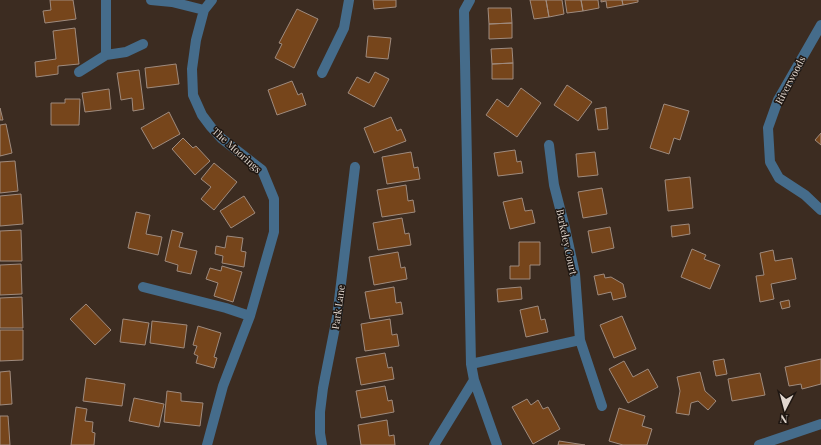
<svg xmlns="http://www.w3.org/2000/svg" width="821" height="445" font-family="'Playfair Display',serif">
<style>
.building{fill:#76451b;stroke:#9f8b7e}
.lines{fill:none;stroke-linecap:round;stroke-linejoin:round}
.minor{stroke:#456c8b;stroke-width:10}
.labels{text-anchor:middle;dominant-baseline:central;stroke-width:3;stroke-linejoin:round;paint-order:stroke}
.street-label{font-size:10px;fill:#e0d6ce;stroke:#1e1611}
</style>
<rect width="100%" height="100%" fill="#3c2c21"/>
<path class="building" d="M50,0H73L76,19L45,23L43,11L51,10Z
M373,0H396V7L374,9Z
M530,0H546L549,17L534,19Z
M546,0H562L564,14L549,17Z
M565,0H581L583,11L567,13Z
M581,0H598L599,8L583,11Z
M601,0H622L623,5L607,8L606,1L601,2Z
M622,0H638V2L623,5Z
M488,8H511L512,23L489,24Z
M297,9L318,19L294,68L275,58L282,44L279,43Z
M512,23V38L489,39V24Z
M75,28L79,64L58,66V74L36,77L35,62L56,59L53,31Z
M368,36L391,38L388,59L366,57Z
M512,48L513,63L492,64L491,49Z
M513,63V79H492V64Z
M176,64L179,84L147,88L145,68Z
M139,70L144,109L133,111L132,98L121,100L117,73Z
M375,72L389,79L374,107L348,93L357,77L369,83Z
M292,81L298,95L302,93L306,105L277,115L268,90Z
M567,85L592,102L578,121L554,105Z
M521,88L541,103L517,137L486,115L497,99L508,107Z
M109,89L111,109L85,112L82,93Z
M65,99H80L79,125H51V103H65Z
M664,104L689,111L680,140L674,138L669,154L650,148Z
M606,107L608,129L598,130L595,109Z
M0,108L3,120H0Z
M169,112L180,134L153,149L141,128Z
M391,117L397,131L401,129L406,141L374,153L364,128Z
M6,124L12,153L0,156V125Z
M821,133V145L815,140Z
M183,138L193,148L196,146L210,161L195,175L172,149Z
M515,150L517,162L521,161L523,173L498,176L494,153Z
M411,152L414,168L418,167L420,179L387,184L382,157Z
M595,152L598,175L578,177L576,154Z
M15,161L18,191L0,193V162Z
M214,163L237,182L214,210L201,199L211,187L201,179Z
M690,177L693,208L668,211L665,180Z
M406,185L408,201L413,200L415,212L382,217L377,190Z
M602,188L607,214L583,218L578,192Z
M21,194L23,224L0,226V196Z
M244,196L255,213L231,228L220,211Z
M522,198L525,211L532,210L535,223L510,229L503,202Z
M136,212L150,215L146,234L162,237L158,255L128,248Z
M402,218L405,234L409,233L411,245L378,250L373,223Z
M689,224L690,234L672,237L671,226Z
M610,227L614,248L592,253L588,231Z
M21,230L22,261H0V231Z
M172,230L183,233L179,247L197,251L191,274L177,271L178,265L165,261Z
M227,236L243,238L241,251L246,252L244,267L222,263L223,256L215,254L216,246L225,248Z
M519,242H540V265H530V279H510V266H519Z
M692,249L706,255L704,259L720,265L710,289L681,277Z
M773,250L775,261L792,258L796,279L771,284L774,299L760,302L756,276L764,275L760,253Z
M398,252L401,268L405,267L407,279L374,285L369,257Z
M21,264L22,294L0,295V265Z
M222,266L242,272L233,302L214,296L218,283L206,279L210,268L221,271Z
M604,274L605,278L611,277L623,284L626,297L613,300L611,292L598,295L594,276Z
M394,287L396,303L401,302L403,314L370,319L365,292Z
M521,287L522,299L498,302L497,289Z
M22,297L23,328H0V298Z
M789,300L790,307L782,309L780,302Z
M86,304L111,330L95,345L70,319Z
M538,306L541,320L545,319L548,332L526,337L520,310Z
M622,316L636,349L614,358L600,325Z
M123,319L149,323L145,345L120,342Z
M390,319L392,335L397,334L399,346L365,351L361,324Z
M152,321L187,325L184,348L150,343Z
M198,326L221,333L214,357L217,358L214,368L196,363L198,356L194,354L197,346L193,345Z
M0,330H23V360L0,361Z
M385,353L388,368L392,367L394,379L361,385L356,358Z
M724,359L727,374L716,376L713,361Z
M821,359V384L802,389L801,384L789,386L785,367Z
M624,361L633,377L648,369L658,387L628,403L609,369Z
M10,371L12,404L0,405V372Z
M700,372L705,391L716,401L708,410L698,401L691,403L689,415L676,413L680,391L677,377Z
M760,373L765,395L732,401L728,379Z
M86,378L125,384L122,406L83,401Z
M385,386L388,401L392,400L394,412L361,418L356,391Z
M167,391L181,393V401L203,403L200,426L164,422Z
M134,398L164,404L159,427L129,421Z
M527,399L531,405L538,400L543,409L548,407L560,429L533,444L512,407Z
M76,407L87,409L85,421L93,422L92,432L95,433L94,445H71Z
M619,408L645,416L642,426L652,429L647,445H623L609,441Z
M0,416H8L10,445H0Z
M387,420L389,436L394,435L395,445H361L358,425Z
M559,441L585,445H558Z"/>
<g class="lines">
<path class="minor" d="M151,0L172,2L204,10
M470,0L464,11L471,364L474,380L497,445
M821,25L778,100L768,128L770,162L779,178L805,195L821,210
M106,55L126,52L143,44
M79,72L106,55V0
M322,73L344,28L349,0
M549,145L554,185L565,228L575,274L580,340L602,406
M143,287L226,308L250,316
M471,364L580,340
M207,445L223,386L250,316L274,232V199L262,170L221,138L211,127L202,115L193,95L192,69L196,40L204,10L212,0
M322,445L320,433V412L323,388L337,317L355,167
M434,445L474,380
M759,445L821,424"/>
</g>
<g class="labels">
<g class="street-label">
<text transform="translate(790 80) rotate(-62)">Riverwoods</text>
<text transform="translate(237 150) rotate(42)">The Moorings</text>
<text transform="translate(567 242) rotate(78)">Berkeley Court</text>
<text transform="translate(338 307) rotate(-82)">Park Lane</text>
</g>
</g>
<g transform="translate(785 409) rotate(186)" stroke="#1e1611" stroke-width="3" paint-order="stroke">
<path d="M0-3L7 15L0 10L-7 15Z" fill="#e0d6ce"/>
<text y="-6" font-size="11" font-weight="bold" text-anchor="middle" fill="#e0d6ce">N</text>
</g>
</svg>
